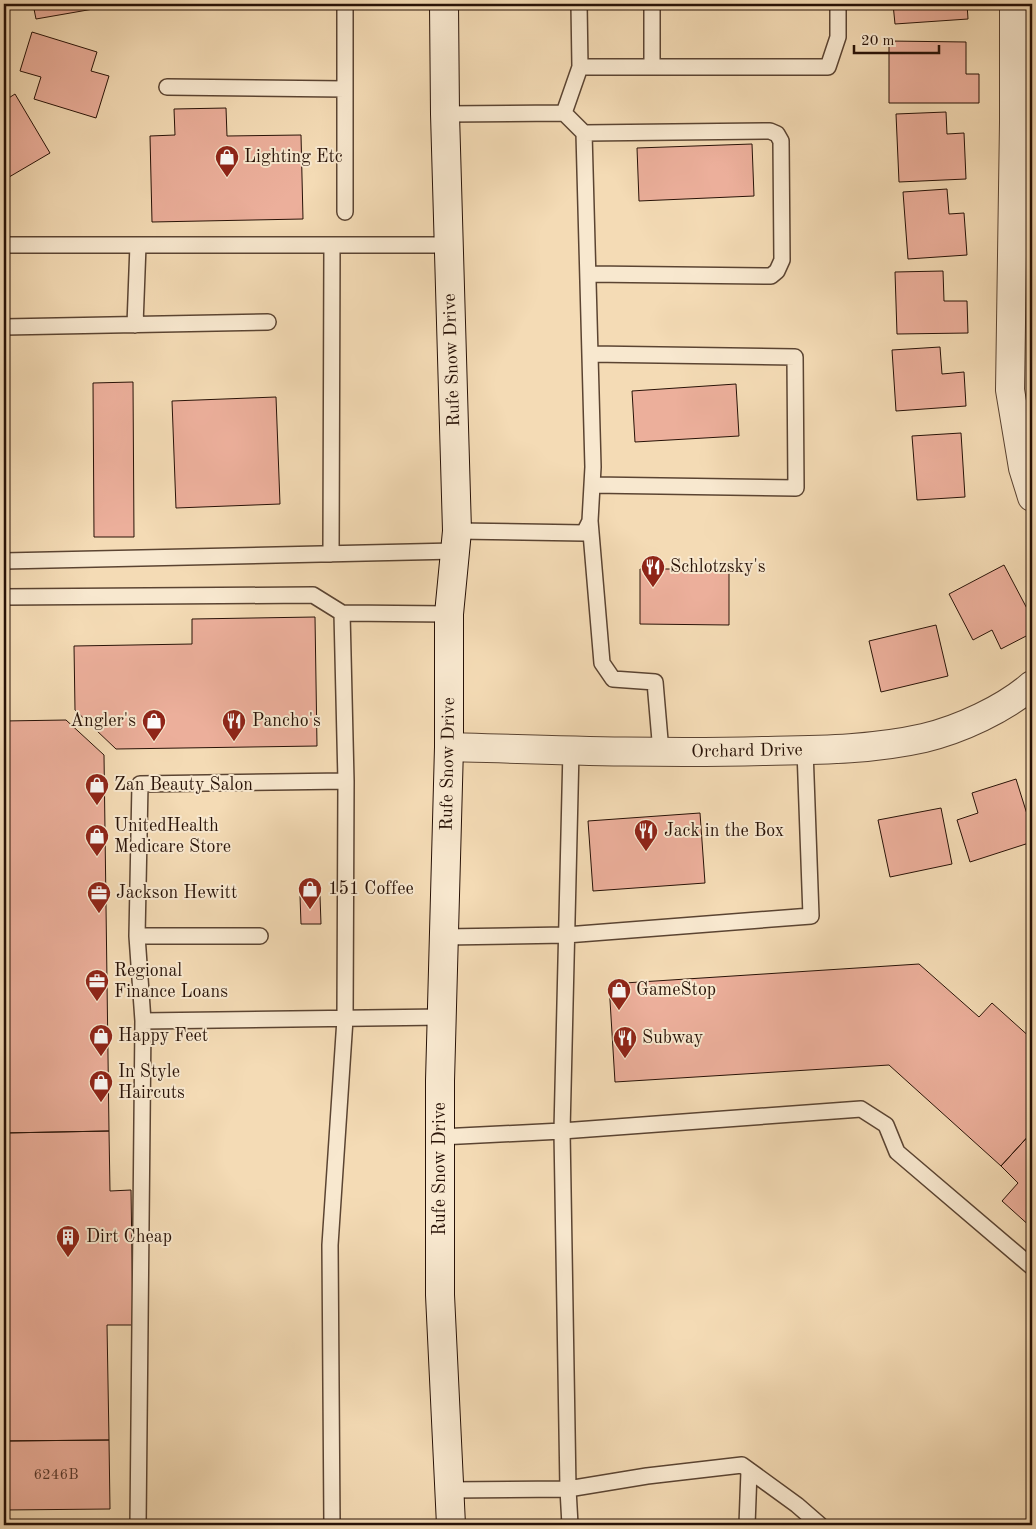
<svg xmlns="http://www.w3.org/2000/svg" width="1036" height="1529" font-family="'Old Standard TT',serif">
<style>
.building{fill:#ecaf9b;stroke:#281207}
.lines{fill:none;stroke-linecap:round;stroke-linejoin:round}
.lane-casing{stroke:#5b4432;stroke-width:18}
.street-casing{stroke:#5b4432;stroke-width:30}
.secondary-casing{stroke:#281207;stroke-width:30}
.lane{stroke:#f8e8cf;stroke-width:15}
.street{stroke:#f8e8cf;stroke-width:28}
.secondary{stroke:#f8e8cf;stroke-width:28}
.labels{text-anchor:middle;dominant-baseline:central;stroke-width:4;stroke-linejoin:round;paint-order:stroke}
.number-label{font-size:15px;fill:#59392c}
.poi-label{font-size:18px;fill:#281207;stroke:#f8e8cf;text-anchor:start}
.street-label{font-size:18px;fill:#281207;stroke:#f8e8cf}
</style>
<rect width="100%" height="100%" fill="#f4dbb5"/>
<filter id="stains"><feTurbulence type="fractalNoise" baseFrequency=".004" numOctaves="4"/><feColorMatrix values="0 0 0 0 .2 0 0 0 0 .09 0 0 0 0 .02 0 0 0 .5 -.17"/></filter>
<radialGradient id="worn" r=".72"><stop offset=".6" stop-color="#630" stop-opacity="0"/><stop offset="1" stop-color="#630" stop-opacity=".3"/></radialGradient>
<path class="building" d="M33,4H122L36,19Z
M893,4H967L968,19L895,24Z
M32,32L97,52L91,71L109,76L96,118L34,99L41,77L20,71Z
M889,41L966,42V74H979V103H889Z
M15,94L50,153L4,180V101Z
M226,108L227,136L301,135L303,219L152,222L150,136L175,135L174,109Z
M946,112L947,134L964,133L966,179L899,182L896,114Z
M752,144L754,196L639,201L637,148Z
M947,189L949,214L964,213L967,255L908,259L903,192Z
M943,271L944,301H967L968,333L897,334L895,272Z
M940,347L942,374L964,372L966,406L896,411L892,350Z
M133,382L134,537H94L93,383Z
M736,384L739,436L635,442L632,391Z
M276,397L280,504L176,508L172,401Z
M961,433L965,497L917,500L912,436Z
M1004,565L1032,618V633L1001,649L992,630L973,640L949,594Z
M640,569H729V625L640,624Z
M315,617L317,746L116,749L75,710L74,646L192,644V619Z
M936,625L948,676L881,692L869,641Z
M66,720L104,755L109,1131L4,1133V721Z
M1016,779L1032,830V842L970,862L957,820L978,813L972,793Z
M941,808L952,864L890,877L878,820Z
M700,813L705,883L593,891L588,821Z
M300,896H320L321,924H301Z
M919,964L979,1017L992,1003L1032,1039V1132L1001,1166L889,1065L615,1082L609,984Z
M109,1131L110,1191L131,1190L133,1325H107L109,1440L4,1441V1133Z
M1032,1132V1228L1002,1201L1018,1183L1001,1166Z
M109,1440L110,1509L4,1510V1441Z
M676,1523L677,1525H646Z"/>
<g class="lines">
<g class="lane-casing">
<path id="lane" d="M579,4L580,67
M652,4V67
M167,87L345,89
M564,113L580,67H828L838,37V4
M445,114L564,113L584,133L593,467L590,521L584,533L457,531
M584,133L770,131L777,134L781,141L782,260L777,271L771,276L588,274
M345,212V4
M4,245H449
M135,325L138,245
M4,327L268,322
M590,354L795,357L796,488L592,485
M590,521L602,663L613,679L655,682L661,752
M331,554L332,245
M4,561L455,551
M4,597L313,595L342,613L449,614
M342,613L346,781
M137,936H260
M444,937L566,935L811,916L805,750
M143,1021L442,1017
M440,1137L562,1131L571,750
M449,1490L568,1489L570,1525
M138,1525L143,1021L137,936L140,784L346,781L345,1019L330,1245L332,1525
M747,1525L749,1471
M820,1525L797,1505L742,1465L647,1476L568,1489L562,1131L861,1109L886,1125L897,1152L1032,1267"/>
</g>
<g class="street-casing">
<path id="street" d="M1014,4V122L1010,390L1023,468L1032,497
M449,747C553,750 658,754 763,751C817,750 871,750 924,738C961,729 1004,709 1032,685"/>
</g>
<g class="secondary-casing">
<path id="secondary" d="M444,4L445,114L457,531L449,614V747L440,1081V1295L451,1525"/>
</g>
<use href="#lane" class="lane"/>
<use href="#street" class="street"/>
<use href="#secondary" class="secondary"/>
</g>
<defs>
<g id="shop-pin" transform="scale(1.25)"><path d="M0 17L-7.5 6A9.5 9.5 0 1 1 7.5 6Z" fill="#8f2418" stroke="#f8e8cf"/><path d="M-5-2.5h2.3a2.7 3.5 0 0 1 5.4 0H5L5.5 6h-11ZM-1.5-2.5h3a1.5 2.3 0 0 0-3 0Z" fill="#fff"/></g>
<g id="restaurant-pin" transform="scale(1.25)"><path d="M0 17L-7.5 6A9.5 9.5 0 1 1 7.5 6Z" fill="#8f2418" stroke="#f8e8cf"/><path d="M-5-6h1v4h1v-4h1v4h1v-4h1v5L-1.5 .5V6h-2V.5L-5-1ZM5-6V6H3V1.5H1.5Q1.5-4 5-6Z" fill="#fff"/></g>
<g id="office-pin" transform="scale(1.25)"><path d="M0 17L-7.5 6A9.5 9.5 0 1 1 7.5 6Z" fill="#8f2418" stroke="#f8e8cf"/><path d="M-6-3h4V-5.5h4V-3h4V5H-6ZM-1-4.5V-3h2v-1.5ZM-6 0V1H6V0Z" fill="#fff"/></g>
<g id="building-pin" transform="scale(1.25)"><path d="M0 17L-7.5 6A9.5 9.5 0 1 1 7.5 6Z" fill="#8f2418" stroke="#f8e8cf"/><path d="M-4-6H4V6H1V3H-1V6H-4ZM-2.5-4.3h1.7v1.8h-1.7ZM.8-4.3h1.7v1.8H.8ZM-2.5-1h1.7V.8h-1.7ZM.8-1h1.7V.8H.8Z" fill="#fff"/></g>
</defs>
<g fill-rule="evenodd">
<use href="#shop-pin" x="227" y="157"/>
<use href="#restaurant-pin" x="653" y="567"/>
<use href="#shop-pin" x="154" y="721"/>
<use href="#restaurant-pin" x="234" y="721"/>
<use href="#shop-pin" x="97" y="785"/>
<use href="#restaurant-pin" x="646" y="831"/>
<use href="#shop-pin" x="97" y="836"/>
<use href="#shop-pin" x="310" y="889"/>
<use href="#office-pin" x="99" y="893"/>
<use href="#office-pin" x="97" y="981"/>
<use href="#shop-pin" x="619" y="990"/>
<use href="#shop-pin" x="101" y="1036"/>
<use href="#restaurant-pin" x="625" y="1038"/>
<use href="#shop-pin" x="101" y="1082"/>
<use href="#building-pin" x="68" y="1237"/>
</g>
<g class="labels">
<g class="number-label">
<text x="56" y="1475">6246B</text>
</g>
<g class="poi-label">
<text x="244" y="157">Lighting Etc</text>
<text x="670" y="567">Schlotzsky's</text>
<text x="136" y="721" text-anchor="end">Angler's</text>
<text x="252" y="721">Pancho's</text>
<text x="114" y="785">Zan Beauty Salon</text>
<text x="114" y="826">UnitedHealth<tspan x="114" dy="21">Medicare Store</tspan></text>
<text x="664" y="831">Jack in the Box</text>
<text x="328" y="889">151 Coffee</text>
<text x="116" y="893">Jackson Hewitt</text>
<text x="114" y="971">Regional<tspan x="114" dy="21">Finance Loans</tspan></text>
<text x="636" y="990">GameStop</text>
<text x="118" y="1036">Happy Feet</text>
<text x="642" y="1038">Subway</text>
<text x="118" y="1072">In Style<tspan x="118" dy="21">Haircuts</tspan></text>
<text x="86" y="1237">Dirt Cheap</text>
</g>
<g class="street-label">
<text transform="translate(452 360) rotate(-92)">Rufe Snow Drive</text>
<text transform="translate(747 751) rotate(-1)">Orchard Drive</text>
<text transform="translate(448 764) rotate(-89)">Rufe Snow Drive</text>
<text transform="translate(440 1169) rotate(-90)">Rufe Snow Drive</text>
</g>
</g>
<rect width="1036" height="1529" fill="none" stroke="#f4dbb5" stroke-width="20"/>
<rect x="5" y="5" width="1026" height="1519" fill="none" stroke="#281207" stroke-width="2.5"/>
<rect x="10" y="10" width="1016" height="1509" fill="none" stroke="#281207"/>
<path d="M854 45v8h85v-8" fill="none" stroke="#281207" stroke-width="2.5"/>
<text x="861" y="45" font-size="15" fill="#281207" stroke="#f8e8cf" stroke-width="4" paint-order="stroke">20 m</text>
<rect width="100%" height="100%" filter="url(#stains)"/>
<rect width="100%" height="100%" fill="url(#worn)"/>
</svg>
